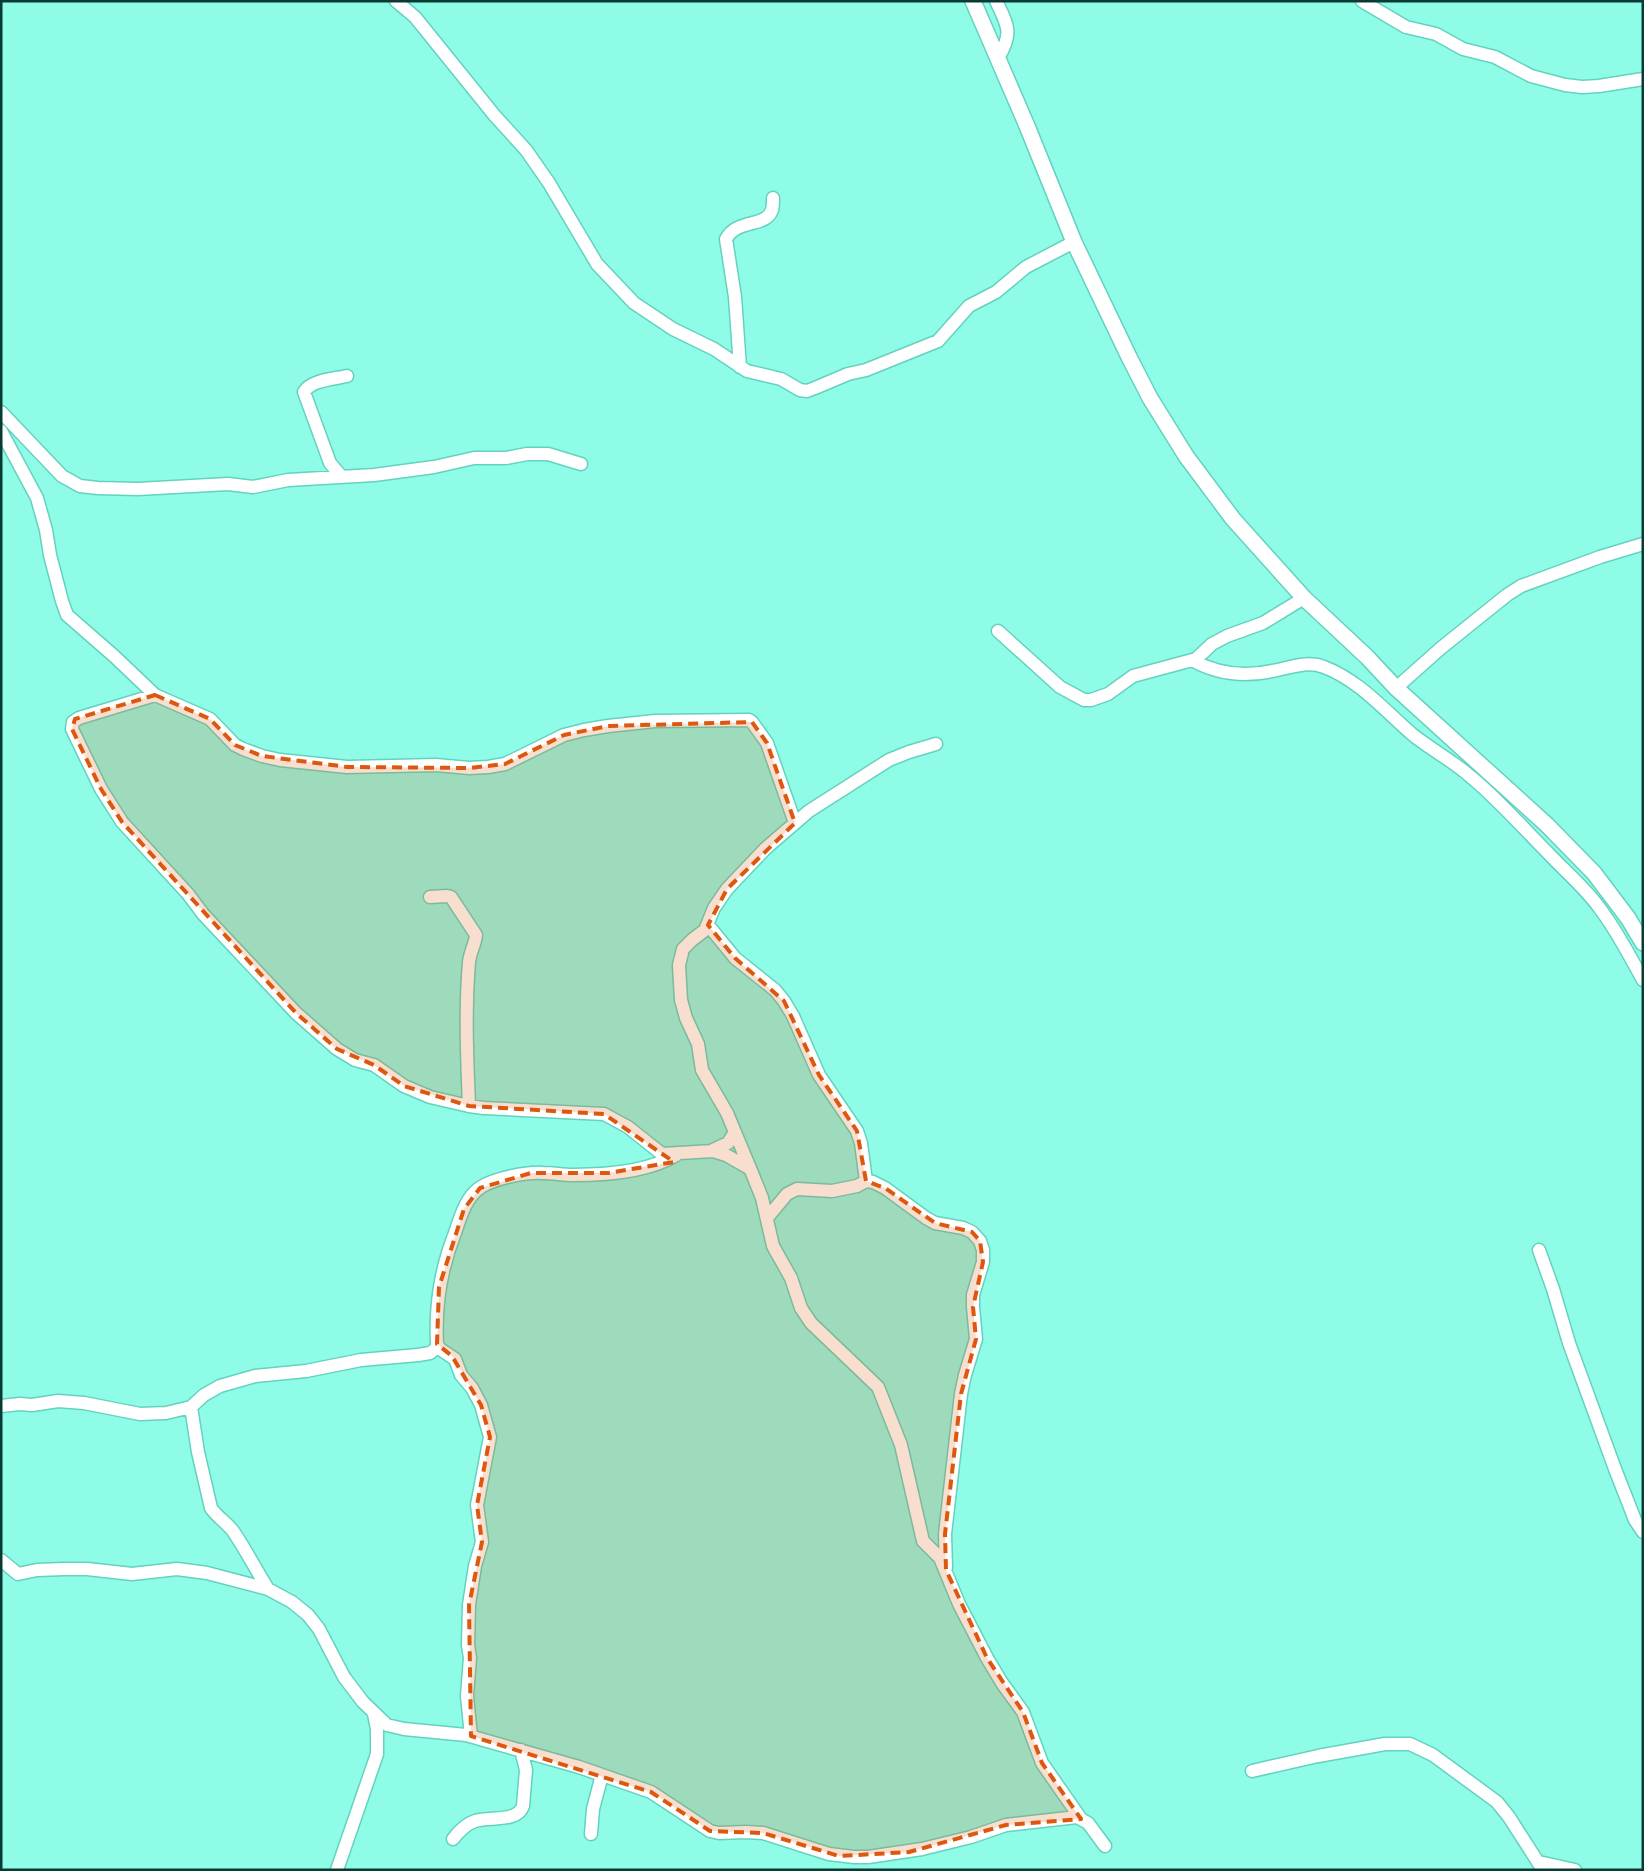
<svg xmlns="http://www.w3.org/2000/svg" width="1644" height="1871" font-family="'Exo 2',sans-serif">
<style>
.lines{fill:none;stroke-linecap:round;stroke-linejoin:round}
.minor-casing{stroke:#63d2be;stroke-width:15}
.major-casing{stroke:#63d2be;stroke-width:18}
.minor{stroke:#fff;stroke-width:12}
.major{stroke:#fff;stroke-width:15}
.marked{fill:#dd580e;fill-opacity:0.2;stroke:#dd580e;stroke-width:4;stroke-dasharray:10 6;stroke-linejoin:round}
</style>
<rect width="100%" height="100%" fill="#8ffce8"/>
<g class="lines">
<g class="minor-casing">
<path id="minor" d="M396,1L415,17L495,116L526,150L549,183L597,264L634,303L673,329L714,349L747,371L781,379L800,390L807,391L815,388L848,374L866,370L938,341L969,306L996,292L1026,267L1074,242
M996,1C1009,27 1013,34 997,60
M1362,1L1406,27L1436,34L1463,49L1495,57L1531,76L1565,85L1582,87L1599,86L1643,79
M740,367L735,297L726,239C737,218 766,228 772,210C773,207 773,202 773,198
M1,412L62,476L80,486L98,488L138,489L228,484L253,487L288,480L374,475L434,467L474,458H506L527,454H548L581,464
M1,431L37,498L46,530L50,555L62,601L67,615L114,656L155,695L210,719L235,745L243,749L262,756L280,760L347,767L436,765L469,768L488,767L505,764L564,735L584,730L608,726L655,721L749,720L752,722L767,743L795,823
M341,476L330,463L304,392C311,380 334,379 347,376
M998,631L1060,687L1084,700H1091L1108,694L1133,676L1196,659L1212,644L1227,636L1263,623L1304,598
M1192,660C1217,674 1244,677 1272,671C1289,668 1307,660 1324,667C1359,680 1385,711 1413,735C1432,750 1453,761 1471,777C1499,800 1523,828 1549,854C1565,871 1584,887 1598,906C1616,929 1629,955 1643,980
M1396,688L1441,648L1507,595L1521,586L1600,557L1643,544
M155,695L79,718L73,722L72,729L101,789L122,822L188,894L203,914L296,1013L337,1049L355,1060L374,1065L404,1086L430,1097L469,1106L484,1108L604,1114L628,1127L662,1154L713,1151L726,1155L749,1168
M936,744L909,752L889,760L809,811L766,848L727,889L714,908L705,930L692,940L683,949L679,965L681,1000L686,1018L698,1044L702,1070L727,1113L752,1173L762,1198L773,1246L791,1278L801,1308L811,1323L878,1387L901,1445L923,1541L940,1558L959,1604L987,1658L1002,1683L1023,1712L1042,1763L1081,1819
M430,897L447,896L451,897L476,935C475,945 470,952 469,962C465,1010 467,1058 469,1106
M708,925L735,958L775,990L784,1001L793,1016L819,1075L857,1131L861,1143L866,1181
M711,1151L728,1143L735,1132
M767,1218L787,1194L797,1189L832,1191L857,1186L866,1181L873,1182L885,1188L926,1218L935,1223L963,1228L972,1232L980,1241L983,1250V1262L973,1295V1307L976,1339L965,1375L961,1394L945,1534L946,1568
M1539,1250L1553,1289L1569,1343L1615,1469L1635,1520L1643,1532
M1,1406L20,1404L32,1405L58,1401L84,1403L140,1414L166,1413L191,1407L204,1395L220,1386L255,1376L306,1371L361,1360L418,1355L430,1353L438,1347
M191,1407L198,1452L211,1508C217,1517 226,1522 233,1531C246,1550 256,1570 268,1589
M1,1560L18,1574L37,1570L64,1569H87L132,1574L177,1569L207,1573L268,1589L292,1602L308,1615L319,1629L344,1677L363,1702L387,1725L404,1729L466,1735L579,1767L651,1792L710,1831L719,1833L746,1832L763,1833L829,1854L854,1857H868L922,1849L971,1837L1006,1825L1077,1817L1088,1823L1105,1846
M471,1736L467,1696L470,1658L468,1645L469,1605L475,1566L482,1542L477,1505L490,1437L481,1405L472,1388L461,1375L455,1359L440,1349L437,1344C435,1306 441,1268 455,1233C460,1218 466,1196 481,1187C495,1178 526,1172 543,1173C553,1173 563,1175 573,1175C606,1175 648,1172 676,1155
M1252,1771L1318,1756L1385,1744H1410L1433,1755L1497,1802L1509,1817L1543,1870
M591,1834L593,1809L602,1775
M453,1839C459,1831 466,1824 475,1821C490,1816 517,1823 523,1806L526,1770L521,1750
M1539,1862L1575,1870
M337,1870L377,1754V1729L374,1714"/>
</g>
<g class="major-casing">
<path id="major" d="M973,1L1027,126L1074,242L1129,357L1150,398L1186,456L1233,519L1304,598L1367,657L1396,688L1547,825L1594,873L1628,918L1643,943"/>
</g>
<use href="#minor" class="minor"/>
<use href="#major" class="major"/>
</g>
<path class="marked" d="M155,695L210,719L235,745L262,756L347,767L469,768L505,764L564,735L608,726L752,722L767,743L795,823L727,889L708,925L735,958L784,1001L819,1075L857,1131L866,1181L885,1188L935,1223L972,1232L980,1241L983,1262L973,1307L976,1339L961,1394L945,1534L946,1570L987,1658L1023,1712L1042,1763L1081,1819L1006,1825L909,1852L839,1856L763,1833L710,1831L651,1792L471,1736L469,1605L482,1542L477,1505L490,1437L481,1405L452,1356L437,1344L439,1287L464,1209L480,1188L531,1173H608L674,1162L604,1114L469,1106L404,1086L374,1065L337,1049L296,1013L122,822L101,789L72,729L75,719Z"/>
<rect width="1644" height="1871" fill="none" stroke="#083b33" stroke-width="5"/>
</svg>
